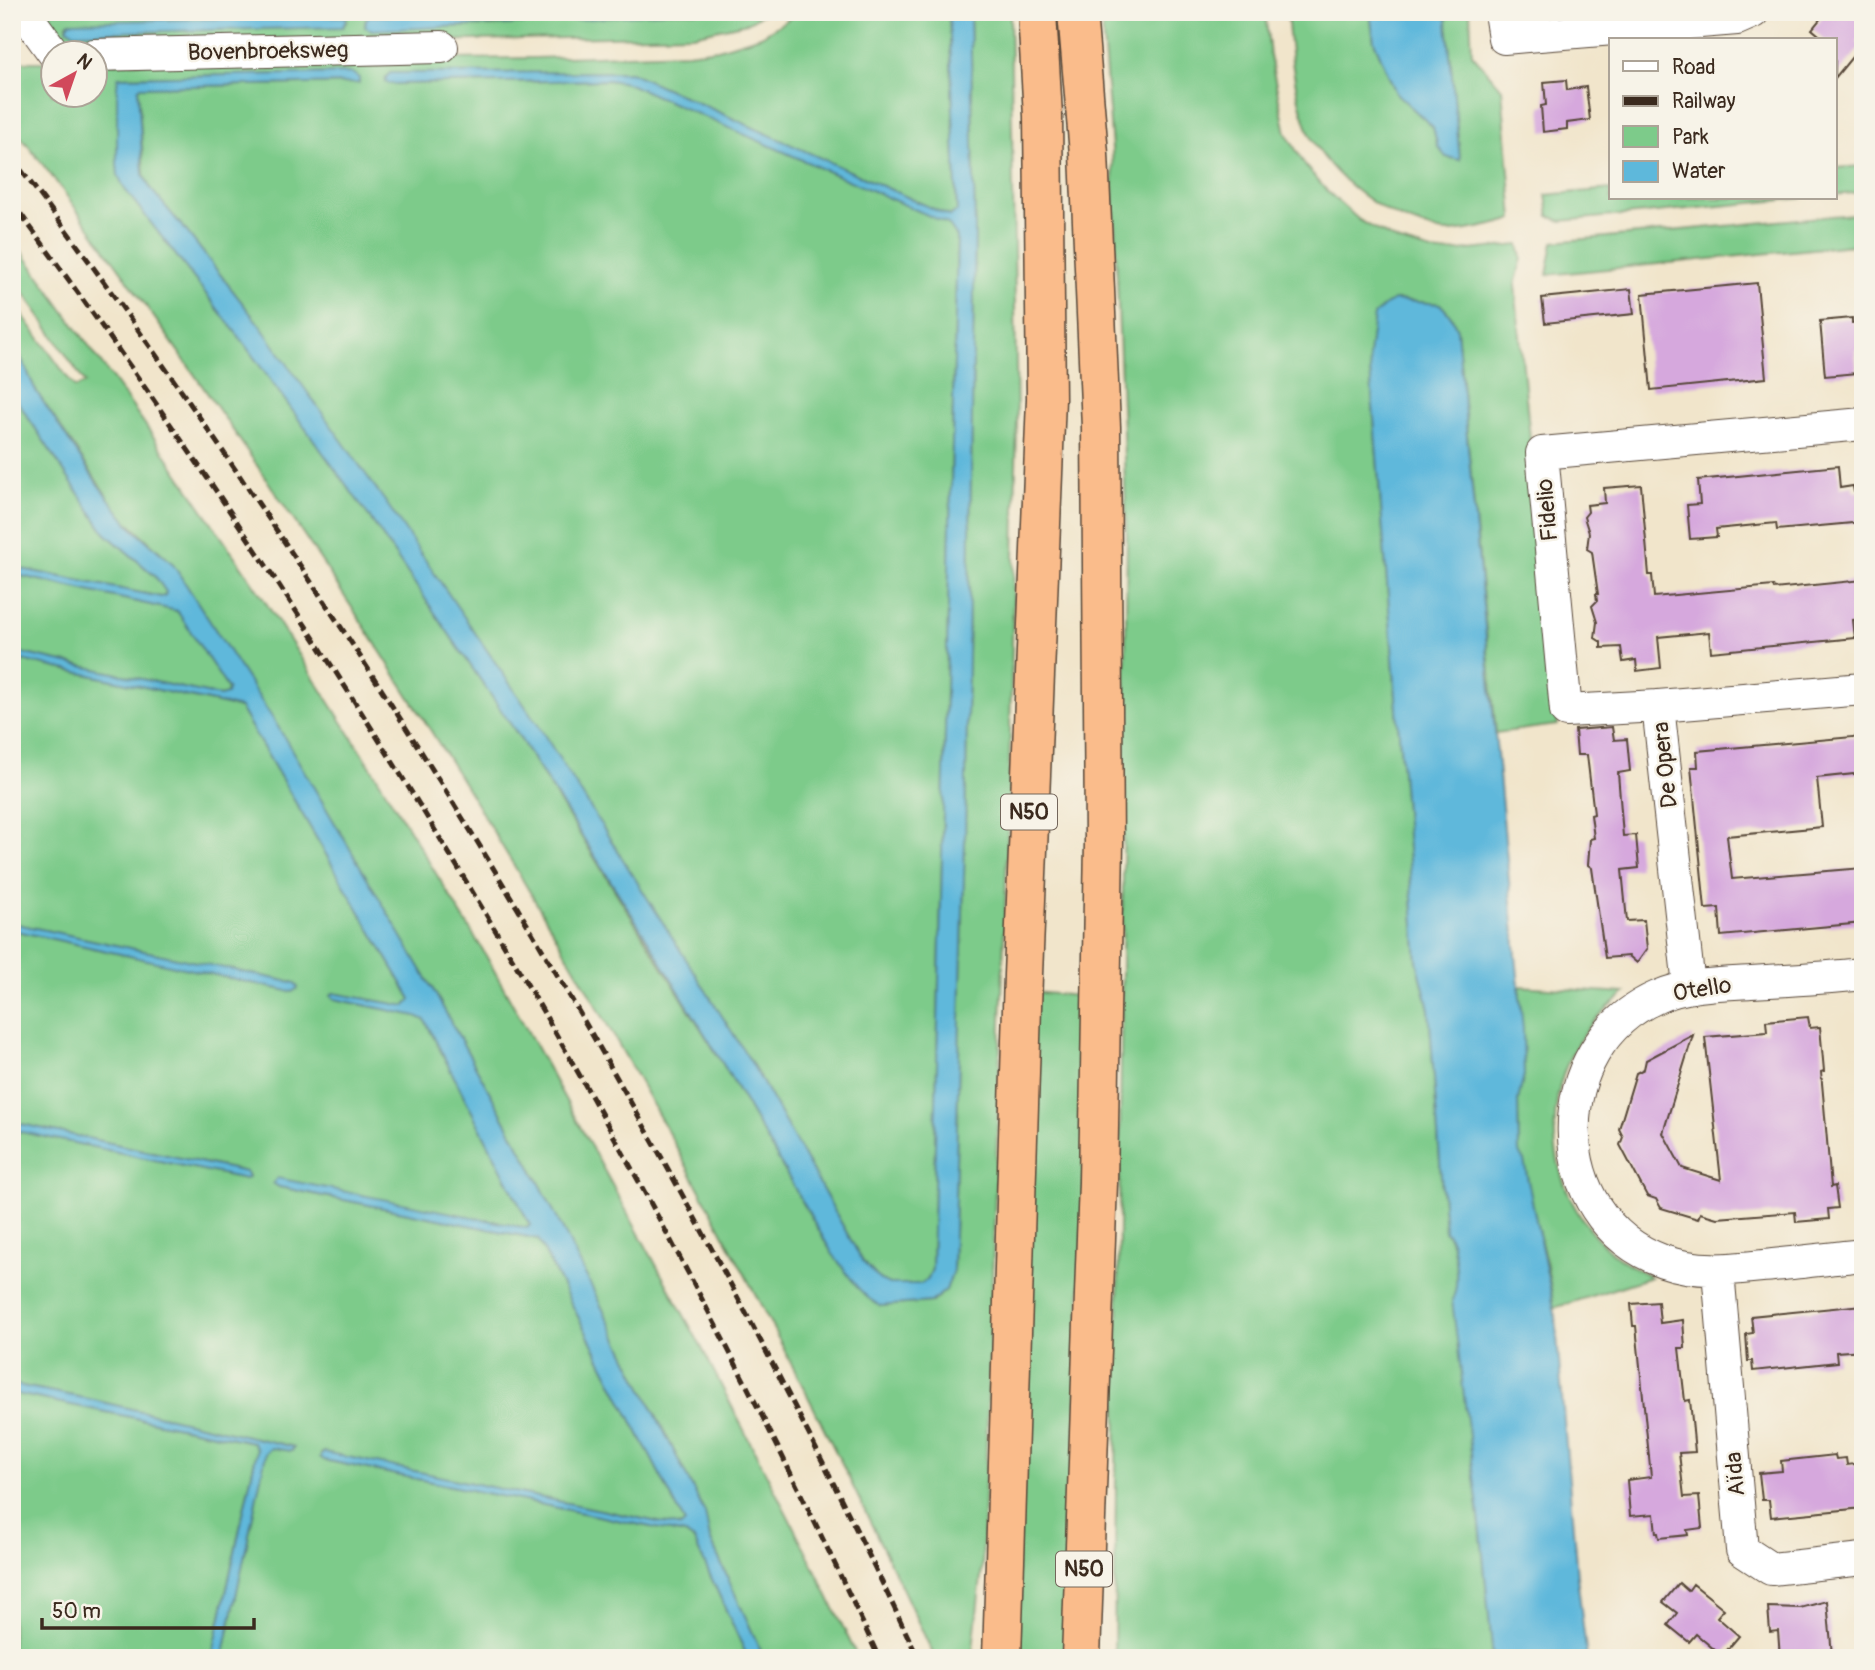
<svg xmlns="http://www.w3.org/2000/svg" width="1875" height="1670" font-family="Pangolin,sans-serif">
<style>
.green{fill:#7dcb8a;stroke:#5c7a54;stroke-width:2;fill-rule:evenodd}
.water{fill:#5eb8db;stroke:#4c717c;stroke-width:2}
.building{fill:#d6a8dd}
.lines{fill:none;stroke-linecap:round;stroke-linejoin:round}
.minor-casing{stroke:#564638;stroke-width:34}
.trunk-casing{stroke:#564638;stroke-width:41}
.minor{stroke:#fff;stroke-width:32}
.trunk{stroke:#fabc8b;stroke-width:38}
.rail{stroke:#3b2a1e;stroke-width:5;stroke-dasharray:10 5;stroke-linecap:butt}
.labels{text-anchor:middle;dominant-baseline:central;stroke-width:5;stroke-linejoin:round;paint-order:stroke}
.shield{fill:#f7f3e8;stroke:#73665b;stroke-width:2}
.shield-label{font-size:21px;font-weight:bold;fill:#3b2a1e}
.street-label{font-size:23px;fill:#3b2a1e;stroke:#f7f3e8}
</style>
<rect width="100%" height="100%" fill="#f7f3e8"/>
<filter id="ink" filterUnits="userSpaceOnUse"><feTurbulence type="fractalNoise" baseFrequency=".0143" numOctaves="2"/><feDisplacementMap in="SourceGraphic" scale="14" xChannelSelector="R" yChannelSelector="G"/><feConvolveMatrix kernelMatrix="1 2 1 2 8 2 1 2 1" color-interpolation-filters="sRGB"/></filter>
<filter id="wash" filterUnits="userSpaceOnUse"><feTurbulence type="fractalNoise" baseFrequency=".00686" numOctaves="4" result="noise"/><feDisplacementMap in="SourceGraphic" scale="28" xChannelSelector="R" yChannelSelector="G"/><feGaussianBlur stdDeviation="1.57" result="paint"/><feColorMatrix in="noise" values="0 0 0 0 0 0 0 0 0 0 0 0 0 0 0 0 0 1.4 0 .05"/><feComposite in="paint" operator="in"/></filter>
<g filter="url(#wash)">
<rect width="100%" height="100%" fill="#f1e5cb"/>
<path class="green" d="M38,12H513L366,19L365,27L491,26L666,12H766L747,23L693,35L81,49L63,41ZM347,21L342,27L79,33L67,28V24Z
M800,12H949L957,211L949,216L630,72L390,84L608,80L627,83L949,224L957,237L932,1269L928,1279L920,1284H890L880,1280L863,1262L751,1062L261,327L187,232L150,189L144,174L138,89L140,87L358,83L352,73L119,77L117,164L124,188L237,334L366,512L518,735L726,1069L832,1253L880,1306L932,1302L946,1290L953,1270L965,840L975,228L970,12H1010L1017,423L1008,821L982,1568L972,1658H935C742,1242 515,843 256,464C197,377 136,291 74,206C60,186 44,166 29,147C25,141 15,132 12,125C9,115 12,81 12,69L22,62H52V94H94L95,63L535,58L688,53L718,49L761,36Z
M1101,12H1265L1270,56L1286,133L1306,167L1327,191L1359,220L1397,241L1439,253L1519,245L1522,258L1515,285L1558,725L1496,733L1457,330L1451,316L1440,304L1395,300L1369,356L1417,961L1429,1009L1445,1231C1456,1243 1460,1285 1453,1300L1481,1533L1493,1658H1114L1127,536L1112,148Z
M1287,12H1370L1374,41L1396,93L1433,127L1438,147L1460,160L1446,12H1470L1472,54L1502,89L1513,219C1501,224 1457,233 1445,232C1438,232 1430,228 1424,226C1378,214 1321,170 1306,124C1294,89 1290,49 1287,12Z
M1863,166V192L1835,195V168Z
M1611,189V198H1803L1561,221L1549,216L1546,195Z
M1863,213V244L1547,275L1553,242Z
M12,238L144,423L261,595L374,772L484,952L703,1350L812,1563L858,1658H764L710,1539L705,1513L540,1184L435,993L172,563L120,515L36,391L12,338V300L75,388L85,383L12,275Z
M12,389L18,402L105,533L155,576L166,591L165,596L161,597L12,567Z
M12,574L178,611L228,689L227,694L220,696L12,651Z
M12,658L240,708L411,999L406,1006L333,993L331,996L335,999L417,1016L425,1020L530,1225L527,1228L273,1183L279,1187L538,1239L685,1523L682,1527L324,1452L321,1454L324,1460L685,1534L694,1540L748,1658H223L266,1452L271,1448L292,1451L294,1447L89,1399L12,1384V1130L245,1179L248,1176L246,1172L12,1122V930L292,992L298,988L294,983L12,923Z
M1519,986L1625,993C1606,1008 1589,1024 1577,1044C1539,1110 1550,1195 1606,1247C1619,1260 1636,1268 1651,1277L1554,1308L1547,1266L1519,1153L1518,1099L1524,1075Z
M1032,992L1090,997L1068,1658H1012Z
M12,1393L253,1442L257,1449L212,1658H12Z"/>
<path class="water" d="M513,12H666L543,23L372,30L365,27L366,19L369,16Z
M949,12H970L975,228L965,840L953,1270L946,1290L931,1302L880,1306L868,1298L857,1287L832,1253L726,1069L648,940L518,735L366,512L237,334L124,188L118,175L117,164V86L118,77L352,73L359,78V83L140,87L138,89L143,174L150,188L187,232L261,327L387,504L538,725L751,1062L863,1262L880,1280L890,1284H920L928,1279L932,1269L957,237L948,224L627,83L608,80L390,84L385,82L386,77L390,73L630,72L949,216L957,211Z
M1370,12H1446L1460,160L1446,157L1438,147L1433,127L1396,93L1374,41Z
M340,16L347,17L343,27L79,33H74L67,28L69,22Z
M1395,300L1440,304L1451,316L1457,330L1523,1029L1524,1075L1518,1100L1519,1153L1524,1161L1555,1313L1577,1576L1587,1658H1493L1481,1533L1452,1300C1460,1285 1456,1243 1445,1231L1429,1009L1417,961L1369,356L1374,315L1386,304Z
M12,338L36,391L99,486L131,527L172,563L277,725L435,993L540,1184L705,1513L710,1539L764,1658H748L694,1540L685,1534L324,1460L320,1457L324,1452L681,1527L685,1523L538,1239L279,1187L273,1183L277,1178L527,1228L530,1225L425,1020L416,1016L335,999L331,996L333,993L406,1006L411,999L240,708L12,658V651L220,696L227,694L228,689L177,611L12,574V567L161,597L165,596L166,592L155,576L105,533L18,402L12,389Z
M12,923L295,983L298,988L292,992L12,930Z
M12,1122L246,1172L248,1178L245,1179L12,1130Z
M12,1384L89,1399L294,1447L292,1451L271,1448L266,1453L223,1658H212L257,1450L253,1442L12,1393Z"/>
<g id="blocks">
<path class="building" d="M1826,12H1863V34L1857,42L1861,46L1835,78V40H1825L1812,29Z
M1566,80L1567,90L1586,87L1590,120L1567,123V129L1543,132L1541,106L1546,105L1544,82Z
M1757,283L1766,378L1651,390L1642,294Z
M1631,289L1634,314L1545,323L1542,298Z
M1852,318V323L1863,322V349L1855,350L1857,373L1825,376L1820,321Z
M1838,466L1840,488L1853,486L1854,492L1863,491V522L1777,530L1776,523L1716,529L1717,537L1690,539L1687,505L1700,504L1698,480Z
M1641,485L1649,575H1652L1654,597L1773,586L1774,589L1863,580V619L1853,620L1855,638L1711,652L1709,632L1658,637L1661,668L1637,671L1636,660L1623,662L1621,647L1601,648V642L1595,638L1597,622L1592,606L1597,601L1596,594H1598L1592,552L1587,549L1589,533L1584,517L1588,512L1587,505L1605,503L1604,488Z
M1612,727L1614,740L1627,739L1630,771L1618,773L1623,836L1636,835L1639,868L1622,870L1627,921L1644,920L1647,949L1637,963L1629,956L1605,958L1592,868L1588,865L1590,839L1594,838L1591,815L1594,814L1587,755H1577L1575,730Z
M1863,736V773L1817,778L1822,827L1727,836L1732,879L1863,868V923L1721,936L1719,908L1705,909L1691,767H1698L1697,751Z
M1808,1017L1810,1028L1820,1027L1824,1071L1821,1072L1824,1105L1831,1187L1835,1186L1838,1208L1828,1209L1829,1219L1796,1222L1795,1212L1717,1218L1700,1213L1698,1219L1661,1208L1656,1199L1647,1196L1620,1145L1623,1137L1619,1129L1636,1073L1644,1069L1646,1060L1693,1035L1663,1133L1682,1168L1721,1180L1705,1037L1767,1032L1766,1021Z
M1658,1302L1660,1323L1683,1320L1685,1348H1679L1685,1401L1690,1400L1695,1452L1679,1453L1684,1497L1699,1496L1702,1528L1687,1530L1688,1535L1659,1538L1658,1533H1656L1654,1514L1630,1516L1627,1480L1651,1477L1636,1326H1633L1631,1304Z
M1863,1305V1350L1836,1352L1837,1362L1753,1371L1752,1361H1748L1746,1334L1753,1333L1751,1316Z
M1835,1455L1836,1459L1846,1458L1847,1465L1863,1463V1508L1771,1517L1769,1500H1762L1759,1473L1782,1471L1781,1461Z
M1679,1583L1688,1591L1693,1584L1724,1609L1717,1617L1739,1636L1722,1656L1696,1634L1689,1642L1668,1625L1677,1613L1663,1602Z
M1827,1601L1832,1655L1780,1658L1778,1631L1770,1632L1768,1607L1800,1608Z"/>
</g>
</g>
<g filter="url(#ink)">
<use href="#blocks" fill-opacity="0" stroke="#564638" stroke-width="2"/>
<g class="lines">
<g class="minor-casing">
<path id="minor" d="M24,12L53,52
M1500,12L1504,38L1737,19L1753,12
M94,55L442,47
M1658,706L1566,711L1542,453L1863,424
M1863,974C1826,978 1789,980 1751,982C1719,984 1687,984 1657,997C1545,1046 1545,1218 1663,1261C1700,1274 1734,1269 1773,1265C1803,1262 1833,1258 1863,1255
M1689,986L1658,706L1863,689
M1718,1271L1742,1550L1771,1569L1863,1559"/>
</g>
<g class="trunk-casing">
<path id="trunk" d="M1077,12L1089,154L1101,427L1104,842L1098,1182L1081,1658
M1002,1658L1023,975L1046,399L1043,116L1037,12"/>
</g>
<use href="#minor" class="minor"/>
<use href="#trunk" class="trunk"/>
<path class="rail" d="M12,158C98,271 179,386 258,503C508,870 729,1256 918,1658
M12,202C347,658 642,1144 879,1658"/>
</g>
</g>
<g class="labels">
<g class="shield">
<rect x="1001" y="794.5" width="56" height="35" rx="5"/>
<rect x="1056" y="1551.5" width="56" height="35" rx="5"/>
</g>
<g class="shield-label">
<text x="1029" y="812">N50</text>
<text x="1084" y="1569">N50</text>
</g>
<g class="street-label">
<text transform="translate(268 51) rotate(-1)">Bovenbroeksweg</text>
<text transform="translate(1547 510) rotate(-95)">Fidelio</text>
<text transform="translate(1665 765) rotate(-96)">De Opera</text>
<text transform="translate(1702 989) rotate(-9)">Otello</text>
<text transform="translate(1735 1474) rotate(-95)">Aïda</text>
</g>
</g>
<rect width="1875" height="1670" fill="none" stroke="#f7f3e8" stroke-width="42"/>
<rect x="1609" y="38" width="228" height="161" fill="#f7f3e8" stroke="#aca397" stroke-width="2"/>
<rect x="1623" y="61" width="35" height="10" fill="#ffffff" stroke="#aca397" stroke-width="2"/>
<text x="1672" y="74" font-size="21" fill="#3b2a1e">Road</text>
<rect x="1623" y="96" width="35" height="10" fill="#3b2a1e" stroke="#aca397" stroke-width="2"/>
<text x="1672" y="108" font-size="21" fill="#3b2a1e">Railway</text>
<rect x="1623" y="126" width="35" height="21" fill="#7dcb8a" stroke="#aca397" stroke-width="2"/>
<text x="1672" y="144" font-size="21" fill="#3b2a1e">Park</text>
<rect x="1623" y="161" width="35" height="21" fill="#5eb8db" stroke="#aca397" stroke-width="2"/>
<text x="1672" y="178" font-size="21" fill="#3b2a1e">Water</text>
<g transform="translate(74 74) rotate(40)"><circle r="33" fill="#f7f3e8" stroke="#aca397" stroke-width="2"/>
<path d="M0-5L12 26L0 18L-12 26Z" fill="#d1495b"/>
<text y="-10" font-size="19" font-weight="bold" text-anchor="middle" fill="#3b2a1e">N</text>
</g>
<path d="M42 1618v10h212v-10" fill="none" stroke="#3b2a1e" stroke-width="3.5"/>
<text x="52" y="1618" font-size="21" fill="#3b2a1e" stroke="#f7f3e8" stroke-width="5" paint-order="stroke">50 m</text>
</svg>
